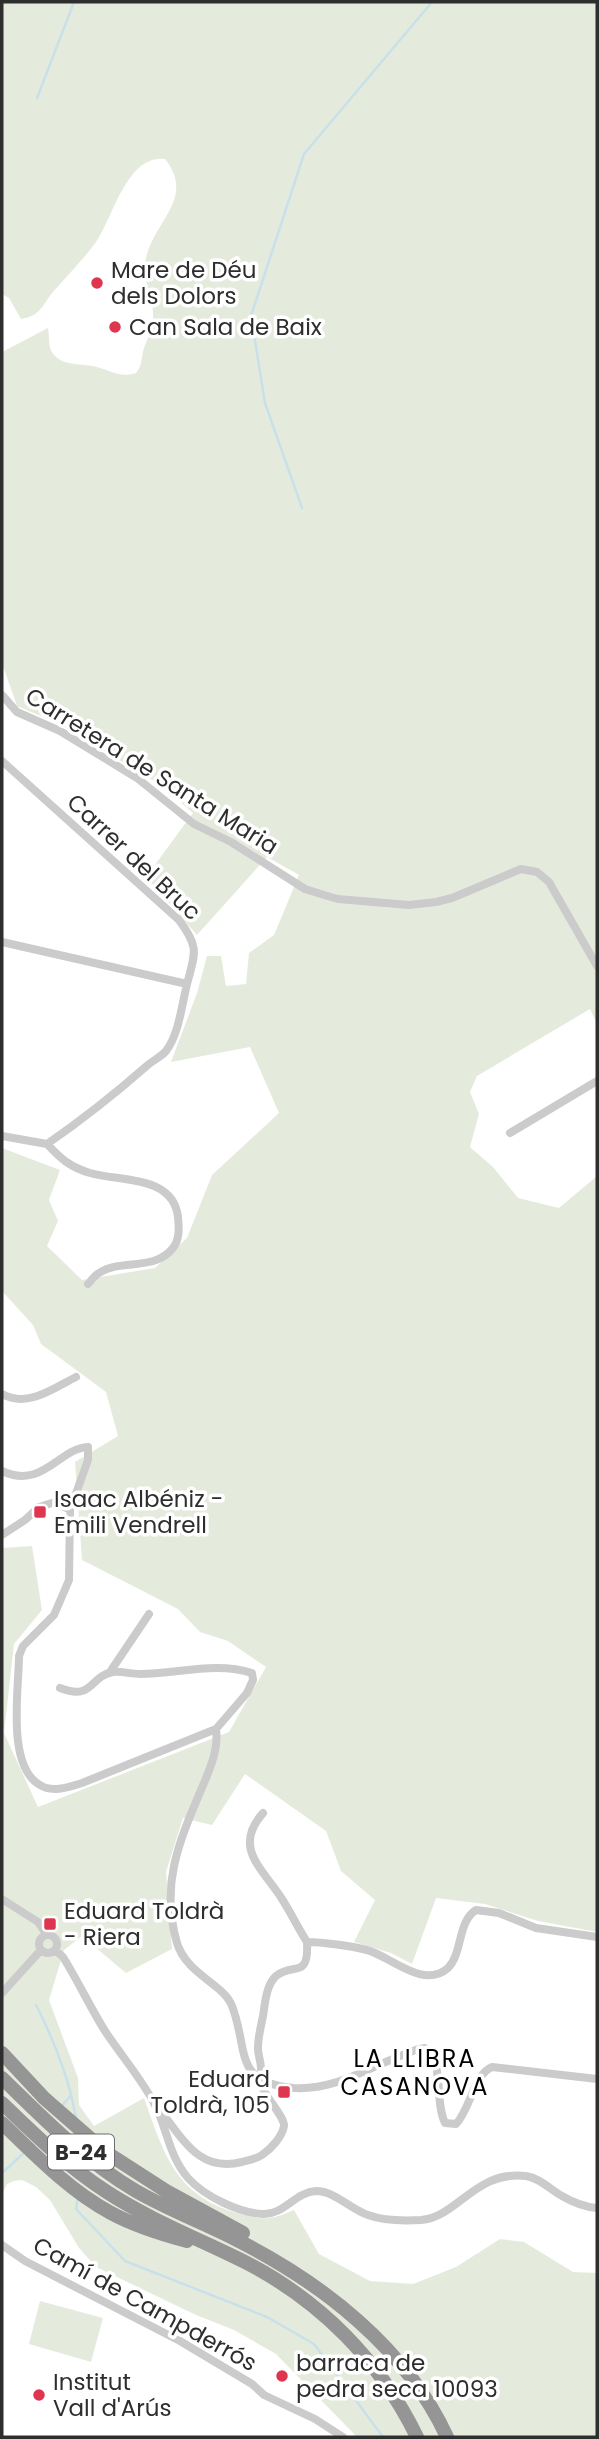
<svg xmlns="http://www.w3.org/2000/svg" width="599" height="2439" font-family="Poppins,sans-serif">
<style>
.green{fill:#e5ebdc}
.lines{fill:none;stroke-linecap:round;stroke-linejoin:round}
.stream{stroke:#c8e0ea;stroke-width:2.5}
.street{stroke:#cbcbcb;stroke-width:8}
.highway{stroke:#959595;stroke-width:14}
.poi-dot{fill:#df364f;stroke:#fff;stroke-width:2.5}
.labels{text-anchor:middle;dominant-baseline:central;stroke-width:7;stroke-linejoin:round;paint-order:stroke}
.shield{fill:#fff;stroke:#6d6d6d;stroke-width:2}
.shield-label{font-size:21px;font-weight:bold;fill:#2e2e2e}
.poi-label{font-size:23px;fill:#2e2e2e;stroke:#fff;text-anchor:start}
.street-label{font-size:23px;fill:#2e2e2e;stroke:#fff}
.neighbourhood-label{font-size:24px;letter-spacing:2px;fill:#000;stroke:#fff}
</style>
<rect width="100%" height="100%" fill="#fff"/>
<path class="green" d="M2,2H597V1024L590,1009L477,1076L470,1092L479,1114L470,1147L493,1167L518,1198L559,1208L597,1176V1932L538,1921L485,1904L436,1898L412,1964L391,1953L354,1942L375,1900L341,1871L326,1831L245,1774L212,1825L183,1818L166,1872L172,1949L126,1973L82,1936L64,1950L49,2000L78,2078L79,2105L94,2126L144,2098C164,2154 175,2195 237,2213C263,2220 269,2221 294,2210L319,2254L370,2281L413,2284L456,2267L500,2239L524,2242L573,2272L597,2273V2437H357L276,2354L234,2330L196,2315L96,2267L79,2248L50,2200L36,2187L22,2180L14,2181L7,2184L2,2194V1548L32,1546L42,1610L14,1644L4,1733L38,1807L229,1732L266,1667L228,1641L200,1632L178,1609L82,1560L75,1462L118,1436L106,1392L41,1344L33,1325L2,1291V1148L60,1170L49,1200L58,1221L47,1246L82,1280L155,1268L187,1238L212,1175L279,1113L250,1047L171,1062L197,993L207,956H221L226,986L246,984L249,953L274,935L299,875L267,857L197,935L146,877L193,813L159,784L60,724L17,706L2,663V352L48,328C50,338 47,346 54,355C65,367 83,363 97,367C111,371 121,378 136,373C143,364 141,358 144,348C148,337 153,328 153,317C154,295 141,282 146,258C154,221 196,198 165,159C127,154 113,218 96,242C83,260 67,276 53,292C41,306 41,316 21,319L9,298L2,294Z
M40,2301L103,2318L91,2362L29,2344Z"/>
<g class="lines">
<path class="stream" d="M37,98L74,2
M302,508L265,403L251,316L304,154L432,2
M36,2005C55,2042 69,2077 76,2118
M62,2106L71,2095
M2,2173L25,2152
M78,2197L76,2209L125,2261L267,2317L314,2344L383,2437"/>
<path class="street" d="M2,695L17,712L60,731L137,778L194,824L231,842L305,889L324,895L338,899L409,905L436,902L452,898L521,869L537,872L549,882L597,966
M2,761L179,920C200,948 195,953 187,984C182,1004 179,1034 166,1051C162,1056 154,1060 149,1064C117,1092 82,1120 47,1144L2,1136
M2,942L187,984
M510,1133L597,1081
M47,1144C61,1159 70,1167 90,1173C122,1182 173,1175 178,1217C179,1227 180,1239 173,1248C154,1272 122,1258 99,1273C95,1275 91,1281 88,1284
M2,1394C28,1408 52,1389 76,1377
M2,1471C43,1490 59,1448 88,1447V1460L70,1510L69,1580L54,1615L23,1646L19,1656C19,1688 6,1766 40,1785C52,1793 69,1787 82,1783L216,1729L247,1693L253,1680L252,1673C216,1661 177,1674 140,1674C131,1674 121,1671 113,1672C89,1676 94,1701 60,1688
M2,1535L25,1520L39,1507L55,1502L70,1510
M110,1672L149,1614
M216,1729C219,1750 209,1771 201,1790C179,1842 160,1885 177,1943C187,1975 224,1984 232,2006C249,2049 232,2083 294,2088C332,2090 361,2072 395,2058C404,2055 414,2049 425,2048C445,2062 434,2101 445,2123L456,2124C470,2110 474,2074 492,2067L597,2079
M2,1899L38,1922L47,1935
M39 1944a9 9 0 1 1 18 0a9 9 0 1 1-18 0Z
M307,1942C323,1942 351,1946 367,1950C390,1956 423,1990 448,1968C463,1953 457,1922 476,1910L499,1913L536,1928L597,1937
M55,1950L63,1957C78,1981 90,2007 105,2031C121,2055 139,2076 153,2101C167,2126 168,2155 188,2178C204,2196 239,2213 263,2214C284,2215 295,2192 316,2191C335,2191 350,2209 368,2215C384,2221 404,2221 421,2220C458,2217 475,2170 526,2176C540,2178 551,2190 562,2196C574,2203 584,2207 597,2208
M2,1993L41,1950
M159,2109C183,2138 198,2173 242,2162C249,2160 256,2159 262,2155C271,2149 282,2137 284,2126C285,2117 264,2096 261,2084C259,2078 262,2075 261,2069C261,2062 258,2055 258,2048C258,2037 261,2026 263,2016C265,2004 266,1985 276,1976C293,1962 309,1980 307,1942C298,1928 291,1913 282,1899C263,1869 232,1848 263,1813
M2,2245L25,2261L180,2341L252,2384L264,2395L315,2419L343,2437"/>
<path class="highway" d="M2,2053L44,2098L107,2153L166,2191L243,2233
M2,2078C44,2119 85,2161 136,2191C169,2210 204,2223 237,2240C322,2283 406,2348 447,2437
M2,2103C35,2135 68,2167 107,2192C150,2220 199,2239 245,2262C321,2301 380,2361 417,2437
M2,2123C35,2155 70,2191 111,2213C135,2226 161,2234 187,2241"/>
</g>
<g class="poi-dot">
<circle cx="97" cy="283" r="7"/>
<circle cx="115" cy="327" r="7"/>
<rect x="33" y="1505" width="14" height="14" rx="3.5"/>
<rect x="43" y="1917" width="14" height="14" rx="3.5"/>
<rect x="277" y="2085" width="14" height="14" rx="3.5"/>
<circle cx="282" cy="2376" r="7"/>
<circle cx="39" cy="2395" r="7"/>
</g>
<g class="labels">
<rect class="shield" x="48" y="2134.5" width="66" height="35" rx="5"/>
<g class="shield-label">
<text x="81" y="2152">B-24</text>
</g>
<g class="poi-label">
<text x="111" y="270">Mare de Déu<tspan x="111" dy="26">dels Dolors</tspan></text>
<text x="129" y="327">Can Sala de Baix</text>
<text x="54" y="1499">Isaac Albéniz -<tspan x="54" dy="26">Emili Vendrell</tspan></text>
<text x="64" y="1911">Eduard Toldrà<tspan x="64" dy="26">- Riera</tspan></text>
<text x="270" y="2079" text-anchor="end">Eduard<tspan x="270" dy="26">Toldrà, 105</tspan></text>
<text x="296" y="2363">barraca de<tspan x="296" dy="26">pedra seca 10093</tspan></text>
<text x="53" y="2382">Institut<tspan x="53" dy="26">Vall d'Arús</tspan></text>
</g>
<g class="street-label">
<text transform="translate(152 771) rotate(32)">Carretera de Santa Maria</text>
<text transform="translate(134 857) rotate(43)">Carrer del Bruc</text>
<text transform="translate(145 2304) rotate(29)">Camí de Campderrós</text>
</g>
<g class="neighbourhood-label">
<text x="415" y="2058">LA LLIBRA<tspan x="415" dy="28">CASANOVA</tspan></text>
</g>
</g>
<rect width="599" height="2439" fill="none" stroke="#2e2e2e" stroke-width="7"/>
</svg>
